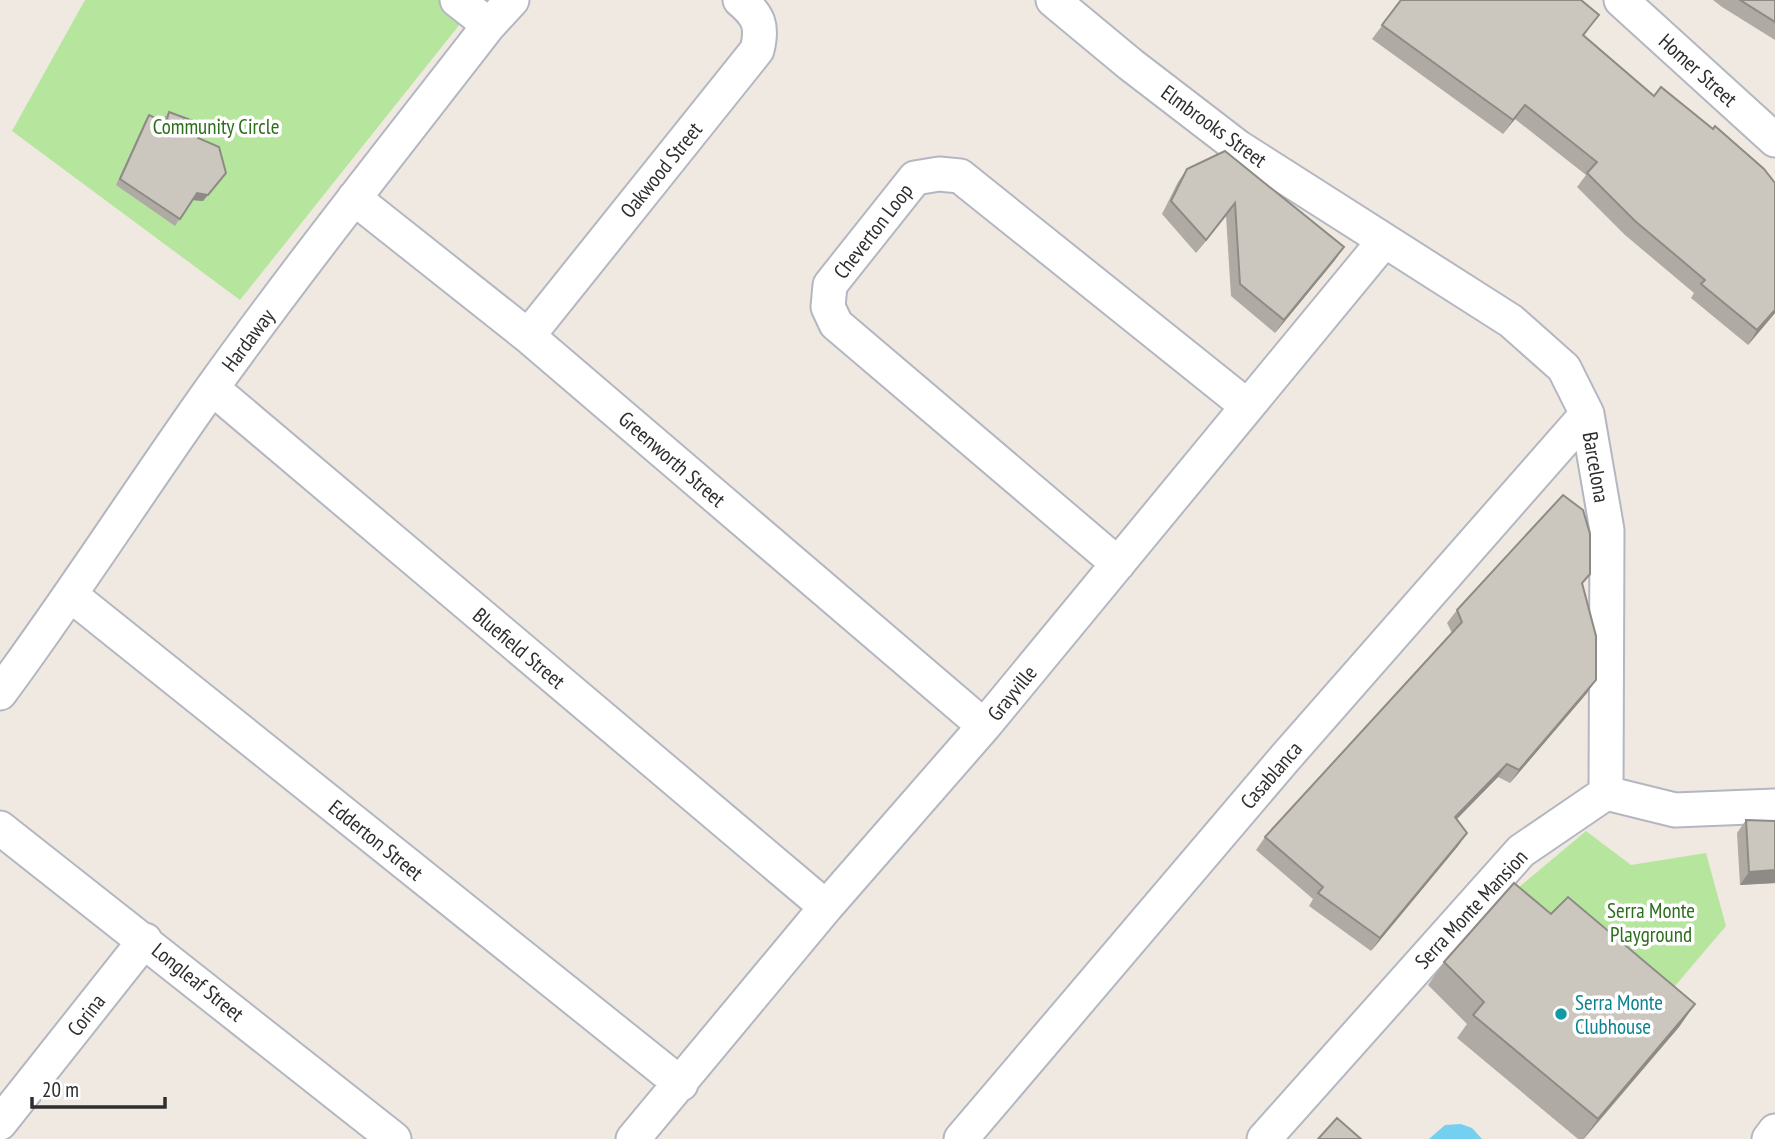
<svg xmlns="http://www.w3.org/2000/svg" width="1775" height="1139" font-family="'PT Sans Narrow',sans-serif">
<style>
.green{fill:#b6e59e}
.water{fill:#75cff0}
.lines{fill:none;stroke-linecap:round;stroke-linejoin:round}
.minor-casing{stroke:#b4b7c1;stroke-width:37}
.minor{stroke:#fff;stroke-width:33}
.wall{fill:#afaba4}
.shaded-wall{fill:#8e8b86}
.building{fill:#cbc7bf;stroke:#8e8b86;stroke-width:2}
.culture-dot{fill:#0f9aa8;stroke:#fff;stroke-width:2.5}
.labels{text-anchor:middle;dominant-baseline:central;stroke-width:7;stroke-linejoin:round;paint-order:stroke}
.street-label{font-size:21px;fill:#2e2e2e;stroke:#fff}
.park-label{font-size:21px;fill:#2c6e1b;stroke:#fff}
.culture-label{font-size:21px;fill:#0d838f;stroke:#fff;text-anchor:start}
</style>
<rect width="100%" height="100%" fill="#efe9e1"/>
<path class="green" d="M85,0H441L464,19L240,300L12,131Z
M1586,831L1631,865L1706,853L1726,926L1658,1006L1518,888Z"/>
<path class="water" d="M1461,1124L1472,1128L1482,1139H1429L1445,1125Z"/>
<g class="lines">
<g class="minor-casing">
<path id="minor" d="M457,0L489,25
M1053,0L1130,64L1238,147L1511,321L1564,368L1587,414L1607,530L1606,793
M1621,0L1775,140
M354,198L528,336L984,726
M528,336L757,50C763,26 759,16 740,0
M212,388L826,907
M1118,564L836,324L828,307L830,285L915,178L939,174L960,176L1247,406
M72,596L681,1084
M0,693C74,593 140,489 212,388C301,264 396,145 489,25L512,0
M0,828L394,1139
M0,1123L145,940
M633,1139L826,907L984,726L1384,241
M961,1139L1285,758L1587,414
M1264,1139L1521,851L1606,793L1675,810L1775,806
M1769,1139L1775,1131"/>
</g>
<use href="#minor" class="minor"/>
</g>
<path class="wall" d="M1401,0L1589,29L1584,36L1654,96L1775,183V313L1748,345L1691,298L1694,293L1625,235L1577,187L1586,175L1515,119L1503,134L1372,39Z
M1713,0H1775V40L1722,7Z
M169,112L198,138L222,179L203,201L192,200L175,226L116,185L145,121L149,115L163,122L164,118Z
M1187,169L1335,260L1275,333L1231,296L1226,216L1196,253L1162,214L1178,182Z
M1582,585L1587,693L1510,783L1498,777L1457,819L1458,846L1371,951L1309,906L1313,899L1256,850L1265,837L1452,633L1447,623L1457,610Z
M1746,820L1775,883L1740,885L1737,833Z
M1551,914L1695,1004L1679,1027L1584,1139H1578L1457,1038L1467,1024L1428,985L1444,962Z"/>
<path class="shaded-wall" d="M1525,105L1515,119L1503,134L1513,120Z
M226,173L203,201L192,200L197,193Z
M1235,203L1226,216L1196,253L1206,240Z
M1344,247L1335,260L1275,333L1284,320Z
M1775,310V313L1748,345L1757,330Z
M1596,680L1587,693L1510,783L1519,770Z
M1507,764L1498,777L1446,830L1455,817Z
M1467,833L1458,846L1371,951L1380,938Z
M1775,870V883L1740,885L1749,872Z
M1695,1004L1679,1027L1583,1139L1598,1119Z"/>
<path class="building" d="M1401,0H1581L1599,15L1583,35L1654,96L1661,87L1713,129L1715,126L1764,169L1775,183V310L1757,330L1701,284L1705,280L1635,221L1587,173L1597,162L1525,105L1513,120L1382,25Z
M1740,0H1775V22Z
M169,112L201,124L198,138L219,147L226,173L208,195L197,193L180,219L120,179L149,115L166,123Z
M1225,151L1344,247L1284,320L1240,284L1235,203L1206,240L1171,201L1187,169Z
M1563,495L1583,510L1590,534V574L1582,583L1596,636V680L1519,770L1507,764L1455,817L1467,833L1380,938L1318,893L1323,887L1265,837L1462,622L1457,610Z
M1746,820L1775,821V870L1749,872Z
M1514,883L1551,914L1568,897L1695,1004L1598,1119L1473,1015L1484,1002L1444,962Z
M1337,1118L1361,1139H1318Z"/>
<circle class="culture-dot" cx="1561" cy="1014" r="7"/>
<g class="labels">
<g class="street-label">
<text transform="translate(1698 70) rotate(42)">Homer Street</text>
<text transform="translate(1214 126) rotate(36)">Elmbrooks Street</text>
<text transform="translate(661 170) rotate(-51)">Oakwood Street</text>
<text transform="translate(873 231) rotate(-52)">Cheverton Loop</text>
<text transform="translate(248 340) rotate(-53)">Hardaway</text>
<text transform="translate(672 459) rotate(41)">Greenworth Street</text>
<text transform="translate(1596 467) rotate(80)">Barcelona</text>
<text transform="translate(519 648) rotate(40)">Bluefield Street</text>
<text transform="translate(1012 693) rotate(-51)">Grayville</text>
<text transform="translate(1271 775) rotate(-49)">Casablanca</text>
<text transform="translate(376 840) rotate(39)">Edderton Street</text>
<text transform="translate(1471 909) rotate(-47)">Serra Monte Mansion</text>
<text transform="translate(198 982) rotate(39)">Longleaf Street</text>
<text transform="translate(86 1015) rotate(-52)">Corina</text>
</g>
<g class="park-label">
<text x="216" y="126">Community Circle</text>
<text x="1651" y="910">Serra Monte<tspan x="1651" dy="24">Playground</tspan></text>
</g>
<g class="culture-label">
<text x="1575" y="1002">Serra Monte<tspan x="1575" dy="24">Clubhouse</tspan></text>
</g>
</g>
<path d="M32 1097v10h133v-10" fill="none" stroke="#2e2e2e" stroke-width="3.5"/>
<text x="42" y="1097" font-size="21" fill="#2e2e2e" stroke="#ffffff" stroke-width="5" paint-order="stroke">20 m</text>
</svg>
